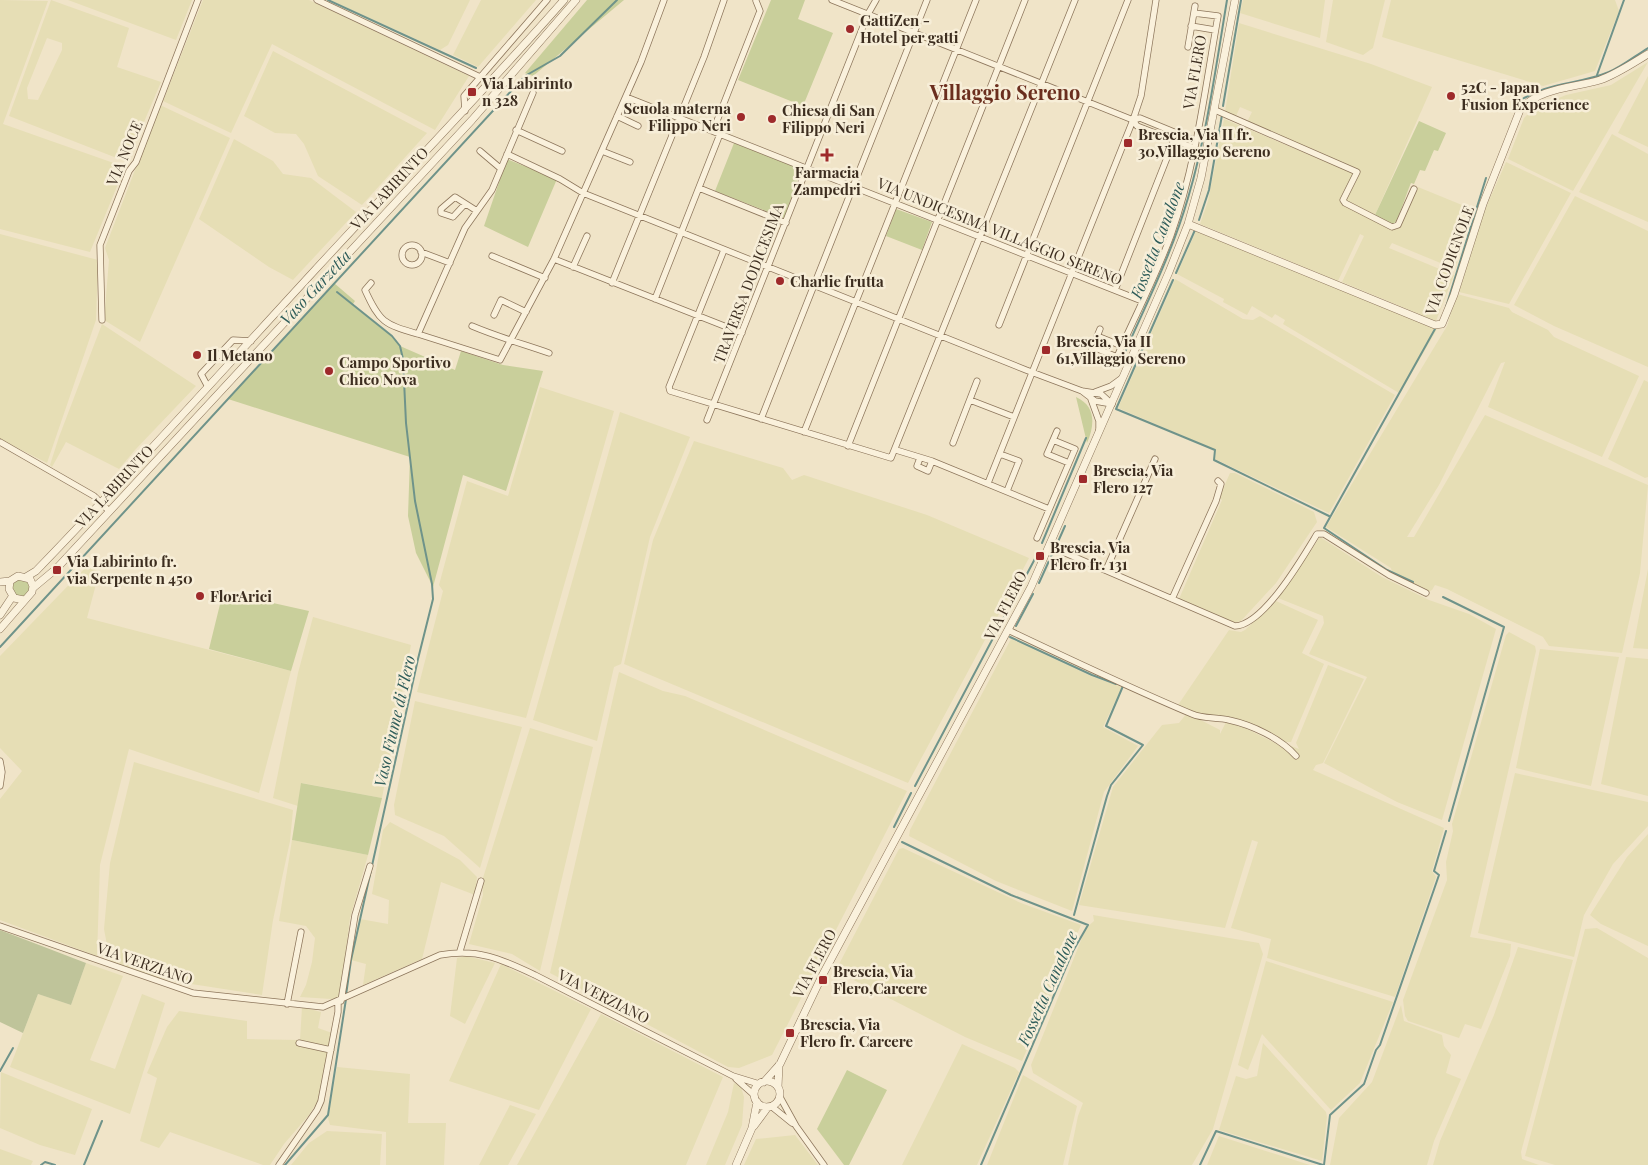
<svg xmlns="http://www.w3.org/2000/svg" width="1648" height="1165" font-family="'Playfair Display',serif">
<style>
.farmland{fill:#e6deb5;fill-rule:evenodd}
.green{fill:#c9cf9b}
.cemetery{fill:#bfc49a}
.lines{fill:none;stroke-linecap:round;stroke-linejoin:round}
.stream{stroke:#6f938a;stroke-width:2}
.minor-casing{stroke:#8d765c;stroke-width:7}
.tertiary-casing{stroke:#8d765c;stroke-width:8}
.minor{stroke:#faf1dc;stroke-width:5.5}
.tertiary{stroke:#faf1dc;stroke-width:7}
.poi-dot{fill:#9e2a2b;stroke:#f7eed8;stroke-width:2}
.labels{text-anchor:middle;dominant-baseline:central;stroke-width:5;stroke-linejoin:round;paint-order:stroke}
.poi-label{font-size:15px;font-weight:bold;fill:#3d2e20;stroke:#f7eed8;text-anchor:start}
.street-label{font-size:15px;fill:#3d2e20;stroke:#f7eed8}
.water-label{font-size:16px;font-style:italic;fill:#2f5d5a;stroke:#f7eed8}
.district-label{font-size:20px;font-weight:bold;fill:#6b2e1e;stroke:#f7eed8}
</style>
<rect width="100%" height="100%" fill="#f0e4c8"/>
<path class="farmland" d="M0,0L48,1L3,124L125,167L90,252L0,229Z
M51,0L129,28L117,67L161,82L127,162L9,116ZM47,38L62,43V50L38,100L28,99L27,88Z
M68,0H192L176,40Z
M203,0H309L469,76L435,130L272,44L231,133L163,101Z
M330,0H470L448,45L440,50Z
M481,0H536L478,67L453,55Z
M1243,0H1325L1320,38L1240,13Z
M1333,0H1385L1373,48L1363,55L1326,42Z
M1391,0H1615L1619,11L1595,71L1543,86L1382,37Z
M1239,23L1371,64L1432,87L1375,215L1392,228L1398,229L1418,187L1462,205L1456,227L1458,231L1466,234L1455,269L1392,243L1389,248L1454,275L1436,321L1342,282L1364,236L1360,234L1338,281L1200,224L1208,201L1224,119L1353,173L1340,203L1346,200L1358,171L1247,122L1252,112L1240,107L1236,116L1225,112Z
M273,51L427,133L362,205L318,176L304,144L296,134L275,133L244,116Z
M1648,62L1573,191L1508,159L1524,118L1534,108L1566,95L1611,85Z
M1648,76V147L1618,133Z
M160,105L230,138L140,342L104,320L109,260L105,248Z
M1612,134L1648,154V222L1579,192Z
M234,139L273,161L283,174L311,178L356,212L293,280L269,267L199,219Z
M1506,162L1571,193L1509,304L1459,292L1483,214Z
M1575,196L1648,231V367L1554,326L1514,305Z
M1196,231L1437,329L1401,392L1399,393L1283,324L1285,320L1275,314L1272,318L1252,306L1247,315L1223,302L1224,299L1177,274Z
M0,234L98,260L96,320L47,463L0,439Z
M1175,279L1243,319L1253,320L1260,316L1395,395L1329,513L1215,459L1216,450L1118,408Z
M1457,294L1509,308L1512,312L1548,330L1554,337L1639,376L1602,457L1488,407L1505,362L1501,363L1439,485L1407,537H1414L1485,415L1648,485L1640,573L1622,653L1549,646L1543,637L1447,589L1435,585L1432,590L1428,592L1393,575L1391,568L1326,527L1447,326Z
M102,324L196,386L135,450L119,469L66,442L52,467L50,465L59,437Z
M1644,380L1648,382V477L1645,478L1608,459Z
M540,387L614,411L526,718L417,692L443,591L439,585L467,481L508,496Z
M620,412L690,437L650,537L621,664L614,667L597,741L533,720Z
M694,441L783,468L792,480L804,475L927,515L1029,558L908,783L624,664L653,540Z
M1230,473H1235L1314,512L1317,522L1276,583L1241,621L1232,623L1179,599L1222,500L1219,498Z
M1320,537L1382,577L1429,600L1469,614L1496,629L1442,820L1397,802L1324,763L1367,677L1309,654L1324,623L1323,616L1278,598Z
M89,564L99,573L87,618L291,671L259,793L129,749L100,865L97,956L0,920V799L22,771L0,748V656Z
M1648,569V649L1633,648Z
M1276,601L1318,620L1302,653L1324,664L1291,742H1281L1226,717L1194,713L1178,705L1229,630L1241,632L1245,630Z
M313,617L411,645L382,798L302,783L298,806L273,798L298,673Z
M1509,632L1535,646L1536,651L1470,937L1511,944L1510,956L1481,1029L1465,1024L1459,1038L1408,1021L1405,1016L1403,1000L1447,880L1446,862L1453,831L1452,824L1506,635Z
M1011,639L1093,677L1122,687L1103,727L1138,746L1104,792L1072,911L996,881L909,836L910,830Z
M1540,649L1619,657L1591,786L1516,768Z
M1626,657L1648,659V796L1601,784Z
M1328,665L1364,679L1323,763L1316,765L1313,770L1444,828L1432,871L1436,877L1395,997L1267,958L1271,939L1231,928L1258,842L1252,840L1225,928L1079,905L1113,787L1162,725L1179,723L1187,713L1220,730V734L1226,722L1237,724L1289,750L1291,746L1299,749L1296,743Z
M619,672L663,691L685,696L907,791L772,1055L739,1068L728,1067L550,973Z
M415,701L522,727L480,868L444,836L395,815L394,805Z
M530,728L593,747L540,971L512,954L469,944L483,895L482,881Z
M134,762L293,810L290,841L273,920L262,995L172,981L143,974L110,961L104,929L110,863Z
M1515,773L1648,802V826L1613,864L1584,915L1574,957L1478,933Z
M390,822L460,860L477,877L475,895L441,882L422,959L363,985L366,964L351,960L360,919L388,924L389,900L372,894L383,830Z
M1648,834V946L1601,924L1590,915L1627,857Z
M292,840L368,855L350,918L340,998L331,999L300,997L306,985L312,962L315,938L306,926L279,921Z
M903,848L1021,903L1081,925L1022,1061L965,1037L838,972L837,968L899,849Z
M1093,915L1259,943L1263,954L1213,1129L1192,1165H1068L1078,1116L1083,1103L1033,1073L1031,1065L1086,928L1094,921Z
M1597,928L1648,958V1165H1555L1525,1156L1585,929Z
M1518,947L1573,960L1521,1152L1522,1159L1539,1165H1433L1440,1141L1494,1015Z
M466,956L495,963L465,1024L450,1016L457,958Z
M1266,961L1393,1002L1360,1083L1331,1110L1262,1034L1248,1070L1238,1065Z
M86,963L123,976L90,1060L115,1069L142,994L165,1003L130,1114L10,1067L38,994L71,1005Z
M501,964L591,1009L539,1110L449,1081Z
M1401,1005L1404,1021L1442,1035L1444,1046L1451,1055L1446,1073L1461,1079L1434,1141L1427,1165H1330L1339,1118L1372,1082Z
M302,1007L321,1012L318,1028L332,1033L319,1099L309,1115L284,1144L270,1165H263L170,1132L159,1148L140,1141L157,1078L147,1073L167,1027L179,1011L247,1021V1039L300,1040Z
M601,1014L723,1077L686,1165H517Z
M1263,1043L1326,1112L1327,1117L1322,1161L1219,1130L1236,1076L1246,1079L1257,1076Z
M962,1044L1015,1068L1019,1072L977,1165H902Z
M337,1067L410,1074L408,1123H446L444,1165H386V1132L330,1125L328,1118Z
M1,1072L92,1109L75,1155L40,1145L0,1128Z
M1023,1075L1077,1106L1063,1165H987Z
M734,1083L741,1087L744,1097L742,1125L725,1165H706L728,1112Z
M510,1105L536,1114L508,1165H479Z
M327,1131L382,1134L380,1165H291L309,1143Z
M795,1135L818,1165H744L756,1139Z
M1219,1136L1310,1165H1207Z
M0,1149L33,1161L31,1165H0Z"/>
<path class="green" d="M587,0H624L533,76L525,73Z
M771,0H805L798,19L833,33L803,106L738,80Z
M1419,121L1446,133L1438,151L1434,150L1425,171L1420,170L1414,184L1411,183C1406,194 1399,220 1393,225L1375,215Z
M734,143L802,169L784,218L715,191Z
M507,159L557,179L528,247L484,226Z
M896,209L932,222L922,250L886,236Z
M334,283L355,301L353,304L392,336L400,346L455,370L461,351L503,365L543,371L506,491L463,475L433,587L416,553L408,516L410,457L228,399Z
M1076,397C1096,406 1095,425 1087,443Z
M12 588a9 9 0 1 1 18 0a9 9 0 1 1-18 0Z
M223,592L309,611L291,671L209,649Z
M301,783L382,798L368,855L292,840Z
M847,1070L887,1090L849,1165H844L817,1129Z"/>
<path class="cemetery" d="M0,930L86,963L71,1005L38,994L23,1033L0,1022Z"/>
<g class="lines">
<path class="stream" d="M328,0L476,68
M1597,75L1624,0
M1518,102C1546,82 1578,85 1609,72C1623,66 1635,56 1648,48
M1223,106L1241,0
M1199,220L1209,190L1222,115
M1176,273L1195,230
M1173,280L1116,409L1215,450L1214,460L1329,516
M337,292L392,336L400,346L403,359L406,423L415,501L432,584L433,599L418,659L351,960L346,995
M1446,307L1486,178
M1118,368C1142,312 1171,257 1188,198C1207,134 1216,66 1227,0
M1042,543L1086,438
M1057,544L1065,526
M1413,582L1387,570L1324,528L1435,329
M1039,583L1053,552
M1443,597L1504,627L1449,821
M1016,626L1033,594
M1010,637L1092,675L1116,684
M0,647L525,76L560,56L617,0
M915,786L1038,553
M894,827L911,793
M902,842L1011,895L1088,925L1073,951L981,1165
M1074,915L1107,796L1111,785L1143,745L1106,726L1123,686
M0,1071L13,1048
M41,1165L45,1162L55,1165
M84,1165L102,1121
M285,1165L328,1115L346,999
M1200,1165L1216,1131L1323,1165
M1324,1165L1330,1115L1364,1084L1376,1050L1380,1045L1439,875L1434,871L1446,831"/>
<g class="minor-casing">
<path id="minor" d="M317,0L480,77
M832,0L1133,120
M1191,26L1215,30
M1188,47L1195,6
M533,93L492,190L465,228L418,334L500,360L554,259L641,62L664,0
M626,97L1142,301
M1215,110L1357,172L1343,200L1345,203L1392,227L1398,225L1414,189
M465,111L464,96L547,0
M617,116L638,126
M516,130L562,151
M713,131L760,11L756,1
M1194,148L1137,126L1133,120L1140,118L1196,141
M480,151L500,168
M602,151L630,162
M507,154L560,179L583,193L1026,370L1082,391L1101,394L1112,404
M699,188L786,223
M465,204L453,217L441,213V209L455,197L477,211
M402 255a10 10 0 1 1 20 0a10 10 0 1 1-20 0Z
M724,250L669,387L670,391L891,458L1075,0
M421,252L450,263
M492,256L545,278
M554,259L742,333
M573,267L587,236
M371,283L365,290C380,323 384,324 418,334
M612,283L704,57L724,0
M1115,290L1174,140
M655,299L720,134
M494,315L501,300L526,312
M102,320L100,245L129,171L136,162L198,0
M999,325L1128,0
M472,326C498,337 523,344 549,353
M1097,336L1122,346
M1093,347L1117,357C1135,316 1156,276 1171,235C1196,165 1205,89 1218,16L1194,13
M1090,354L1100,329
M208,387L201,374L233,340L251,341
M1082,391L1095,401L1112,404
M1095,392L1111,386L1122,378
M1091,399L1099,421V431
M970,400L1014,417
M761,419L927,0
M707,420L868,14L876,0
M1057,431L1047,454L1069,463
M804,432L976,0
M0,442L94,496L109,511
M953,443L977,381
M848,446L1025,0
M896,450L932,461L1049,509
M1000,454L1019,461L1007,491
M920,458L917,466L928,471L932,461
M988,483L1133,120L1141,96L1156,0
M1037,538L1075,449L1053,440
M1049,546L1235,626C1264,625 1303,557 1317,534H1324L1389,575L1426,593
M1106,570L1155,459
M1172,599L1216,501L1221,484L1218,481
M1008,630C1069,659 1130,688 1192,714C1203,719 1217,717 1229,720C1252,725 1280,738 1296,756
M0,761L2,772L0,786
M0,926L193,993L323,1007L440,955C478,948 501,959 535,975L733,1076L759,1084
M460,951L481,881
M341,1001L355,915L370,866
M287,1004L301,932
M299,1043L331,1050
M736,1079L754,1095
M780,1097L796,1126L824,1165
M771,1106L792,1123
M279,1165L317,1110L321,1101L338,1012V1003"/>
</g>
<g class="tertiary-casing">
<path id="tertiary" d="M1188,224L1435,325L1442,324L1454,295L1483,204L1520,110C1540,87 1574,88 1600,80C1617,74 1633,63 1648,54
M26,577L36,571C131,473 222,371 315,270C398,180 483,92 564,0
M0,582L10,581
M33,588L57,568L472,120L576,0
M0,615L12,597
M0,629L32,592L33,586L30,579L18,576L10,581L9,589L14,598L24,600
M754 1094a13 13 0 1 1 26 0a13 13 0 1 1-26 0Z
M764,1082L780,1064L822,976L1031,587L1169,272L1188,224L1201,178L1235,0
M778,1087L779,1065
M754,1126L768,1107
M736,1165L752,1128L757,1102"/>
</g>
<use href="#minor" class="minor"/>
<use href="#tertiary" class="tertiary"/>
</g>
<g class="poi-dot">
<circle cx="850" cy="29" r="5"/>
<rect x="467" y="87" width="10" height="10" rx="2.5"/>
<circle cx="1451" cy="96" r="5"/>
<circle cx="741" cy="117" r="5"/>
<circle cx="772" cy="119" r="5"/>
<rect x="1123" y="138" width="10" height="10" rx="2.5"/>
<path d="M824.5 147.5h5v5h5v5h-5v5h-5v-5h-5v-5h5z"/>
<circle cx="780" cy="281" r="5"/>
<rect x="1041" y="345" width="10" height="10" rx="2.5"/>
<circle cx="197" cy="355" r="5"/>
<circle cx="329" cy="371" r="5"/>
<rect x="1078" y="474" width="10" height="10" rx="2.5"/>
<rect x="1035" y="551" width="10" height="10" rx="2.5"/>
<rect x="52" y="565" width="10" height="10" rx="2.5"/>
<circle cx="200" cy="596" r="5"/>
<rect x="818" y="975" width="10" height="10" rx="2.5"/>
<rect x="785" y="1028" width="10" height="10" rx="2.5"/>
</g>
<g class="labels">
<g class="poi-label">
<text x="860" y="20">GattiZen -<tspan x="860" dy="17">Hotel per gatti</tspan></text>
<text x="482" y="83">Via Labirinto<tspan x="482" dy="17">n 328</tspan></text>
<text x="1461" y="87">52C - Japan<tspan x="1461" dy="17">Fusion Experience</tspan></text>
<text x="731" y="108" text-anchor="end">Scuola materna<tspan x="731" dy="17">Filippo Neri</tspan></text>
<text x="782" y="110">Chiesa di San<tspan x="782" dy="17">Filippo Neri</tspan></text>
<text x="1138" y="134">Brescia, Via II fr.<tspan x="1138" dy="17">30,Villaggio Sereno</tspan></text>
<text x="827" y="172" text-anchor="middle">Farmacia<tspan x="827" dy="17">Zampedri</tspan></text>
<text x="790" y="281">Charlie frutta</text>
<text x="1056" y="341">Brescia, Via II<tspan x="1056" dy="17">61,Villaggio Sereno</tspan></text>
<text x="207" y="355">Il Metano</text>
<text x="339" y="362">Campo Sportivo<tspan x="339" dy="17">Chico Nova</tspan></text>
<text x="1093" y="470">Brescia, Via<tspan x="1093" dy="17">Flero 127</tspan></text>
<text x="1050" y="547">Brescia, Via<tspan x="1050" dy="17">Flero fr. 131</tspan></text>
<text x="67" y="561">Via Labirinto fr.<tspan x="67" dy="17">via Serpente n 450</tspan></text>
<text x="210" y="596">FlorArici</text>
<text x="833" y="971">Brescia, Via<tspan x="833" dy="17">Flero,Carcere</tspan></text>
<text x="800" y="1024">Brescia, Via<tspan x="800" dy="17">Flero fr. Carcere</tspan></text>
</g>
<g class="street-label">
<text transform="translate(1194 72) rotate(-80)">VIA FLERO</text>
<text transform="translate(124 153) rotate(-67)">VIA NOCE</text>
<text transform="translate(389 188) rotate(-47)">VIA LABIRINTO</text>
<text transform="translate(1000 231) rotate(22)">VIA UNDICESIMA VILLAGGIO SERENO</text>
<text transform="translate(1449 260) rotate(-70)">VIA CODIGNOLE</text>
<text transform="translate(748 283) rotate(-69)">TRAVERSA DODICESIMA</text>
<text transform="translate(114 486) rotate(-47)">VIA LABIRINTO</text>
<text transform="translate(1005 605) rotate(-63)">VIA FLERO</text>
<text transform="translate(145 963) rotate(19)">VIA VERZIANO</text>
<text transform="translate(814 963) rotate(-62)">VIA FLERO</text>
<text transform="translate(604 996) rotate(27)">VIA VERZIANO</text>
</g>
<g class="water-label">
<text transform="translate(1157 240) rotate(-69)">Fossetta Canalone</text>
<text transform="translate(315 287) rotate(-47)">Vaso Garzetta</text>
<text transform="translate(394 721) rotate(-77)">Vaso Fiume di Flero</text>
<text transform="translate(1047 988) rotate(-66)">Fossetta Canalone</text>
</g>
<g class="district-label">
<text x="1005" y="91">Villaggio Sereno</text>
</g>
</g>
</svg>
